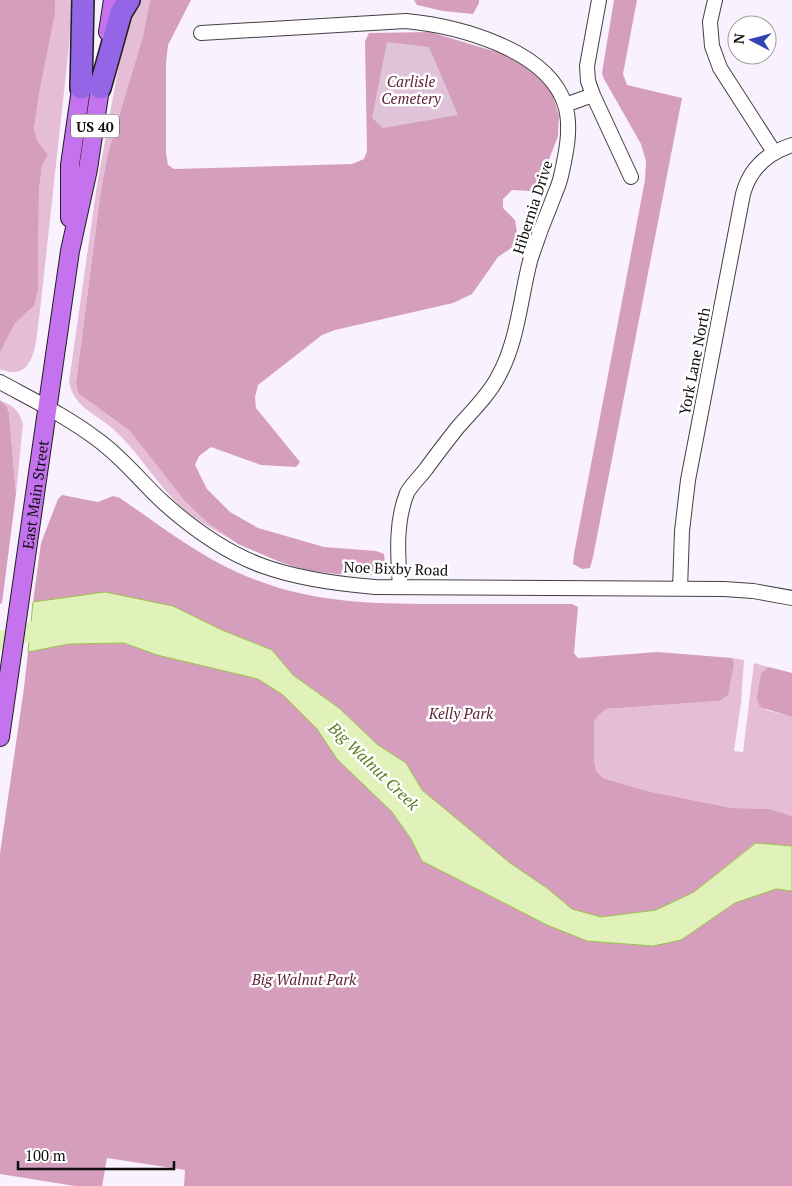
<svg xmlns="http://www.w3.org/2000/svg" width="792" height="1186" font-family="'PT Serif',serif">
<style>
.green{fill:#e6bdd6}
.forest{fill:#d59ebc}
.cemetery{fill:#dfc3d8}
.water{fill:#e1f1ba;stroke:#9cc247}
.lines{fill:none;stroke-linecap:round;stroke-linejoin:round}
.river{stroke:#e1f1ba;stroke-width:19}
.minor-casing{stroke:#414141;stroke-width:16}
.major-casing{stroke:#1f1f1f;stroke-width:20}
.highway-casing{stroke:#1f1f1f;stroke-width:24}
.minor{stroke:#fff;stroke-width:14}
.major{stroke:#c472ed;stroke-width:18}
.highway{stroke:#9565e8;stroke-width:21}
.labels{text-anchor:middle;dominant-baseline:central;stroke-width:5;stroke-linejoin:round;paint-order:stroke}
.shield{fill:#fff;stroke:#565656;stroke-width:1}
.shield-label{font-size:14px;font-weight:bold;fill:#0e0e0e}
.park-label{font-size:15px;font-style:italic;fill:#612436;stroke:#fff}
.street-label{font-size:15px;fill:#0e0e0e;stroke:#fff}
.water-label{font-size:16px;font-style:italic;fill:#5b7b1f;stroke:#fff}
</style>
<rect width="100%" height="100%" fill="#faf1fe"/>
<path class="green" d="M55,0H74L40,311C36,335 38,385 0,369V353L15,323L34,306L38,291L39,190L42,166L48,155L37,140L34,128L40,89L55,14Z
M136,0H150L143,36L108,153L101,189L76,383L79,393L130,431L208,523L238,544C219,532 197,522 180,506C155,482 138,451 112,428C93,412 74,407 69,382L97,185L125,31Z
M1,401C14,406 19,410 23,424L16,494L9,413Z
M732,658L744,660L741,703L734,751L743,752L754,663L769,667L761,673L766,710L792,717V816L770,809L734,808L647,791L603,778L596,771L594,759V721L598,716L606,709L719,701L734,663Z"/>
<path class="forest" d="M0,0H55V14L40,89L34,128L37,140L48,155L42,166L39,190L38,291L34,306L15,323L0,353Z
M150,0H191L168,45L166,63V153L168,165L174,169L352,164L364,159L367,151L365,41L369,33L430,32L500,53L539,73L551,89L559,116L558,136L539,186L531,191L512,190L503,199V208L515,220L517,233L514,246L498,257L472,294L453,303L335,330L322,335L258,385L255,397L256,408L300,462L296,467L261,465L211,447L199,456L195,465L207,489L230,512L258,528L324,547L376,551L384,554L385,565L379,575L336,574L305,570L280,562L238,544L208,523L185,501L130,431L78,393L76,383L101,189L108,153L143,36Z
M414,0H479V3L473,14L443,11L417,5Z
M614,0H637L623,74L627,85L682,98L593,557L590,568L582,569L573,564L574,554L645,180L646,161L641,144L604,79L602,73Z
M0,400L6,406L9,413L16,494L2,603L0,604Z
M62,495L98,502L113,496L120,498C158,524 196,554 239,573C308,604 373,604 447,604C489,604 531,604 572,604L578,607L574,653L578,658L658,652L732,658L734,663L728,695L719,701L606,709L598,716L594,721V759L596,771L603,778L647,791L733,808L770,809L792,816V846L755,843L694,892L656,910L601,917L572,909L547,888L510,863L422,790L406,763L378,745L339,708L293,675L272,650L222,630L105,592L33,602L41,543L58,499Z
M124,643L157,655L258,679L283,695L317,729L337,759L392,812L411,839L422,861L547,925L681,940L735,903L776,889L792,891V1186H184L185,1170L107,1158L102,1186H75L0,1174V853L24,688L28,652L69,644Z
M769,667L792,673V717L760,707L757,699L761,673Z"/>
<path class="cemetery" d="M387,42L429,47L458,115L383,128L372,118Z"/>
<path class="water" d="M105,592L173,606L222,630L272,650L293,675L339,708L378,745L406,763L422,790L510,863L547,888L572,909L601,917L656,910L694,892L756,843L792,846V891L776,889L735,903L681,940L653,946L587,941L547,925L422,861L411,839L392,812L337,759L317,729L283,695L258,679L157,655L124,643L69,644L28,652L33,602Z"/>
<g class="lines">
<path class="river" d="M0,641L49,626H54"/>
<g class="minor-casing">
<path id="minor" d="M715,0L710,22L712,46L720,68L774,152
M201,33L406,21C457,26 548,49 565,105C572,127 566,154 561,176C559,186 554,195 551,204C543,223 536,242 530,261C520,300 518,341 498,377C488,396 472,411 458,427C447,441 436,455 426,469C420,477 411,485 407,493C395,523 398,556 400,587
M593,95L631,177
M565,105L593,95L588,81L587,66L599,0
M0,382C33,400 68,417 98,440C123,458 142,483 164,503C192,528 227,553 263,566C299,579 338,584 375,587L724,589L753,591L792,598
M680,589L682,531L688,480L743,194C750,168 767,153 792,145"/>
</g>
<g class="major-casing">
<g id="major">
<path d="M108,32L113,0"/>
<path d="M70,218V165L83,75"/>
<path id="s1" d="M0,737L70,251L88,169L102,75"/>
</g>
</g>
<g class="highway-casing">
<path id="highway" d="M81,88L83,0
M100,88L121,13L129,0"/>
</g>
<use href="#minor" class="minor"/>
<use href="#major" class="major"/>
<use href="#highway" class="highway"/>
</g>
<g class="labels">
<rect class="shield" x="71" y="114.5" width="48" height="23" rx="4"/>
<g class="shield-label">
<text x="95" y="126">US 40</text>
</g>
<g class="park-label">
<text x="411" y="81">Carlisle<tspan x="411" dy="17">Cemetery</tspan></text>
<text x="461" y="713">Kelly Park</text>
<text x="304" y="979">Big Walnut Park</text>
</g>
<g class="street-label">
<text transform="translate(532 207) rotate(-72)">Hibernia Drive</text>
<text transform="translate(694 361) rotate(-79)">York Lane North</text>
<text stroke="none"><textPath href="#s1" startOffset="245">East Main Street</textPath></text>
<text transform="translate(396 568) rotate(2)">Noe Bixby Road</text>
</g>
<g class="water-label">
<text transform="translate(374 766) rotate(44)">Big Walnut Creek</text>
</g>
</g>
<g transform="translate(752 40) rotate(276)"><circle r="24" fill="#ffffff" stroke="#9f9f9f"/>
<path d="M0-4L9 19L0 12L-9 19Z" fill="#3244b3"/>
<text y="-8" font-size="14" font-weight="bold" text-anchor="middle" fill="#0e0e0e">N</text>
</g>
<path d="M18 1161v8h156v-8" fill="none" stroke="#0e0e0e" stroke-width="2.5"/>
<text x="25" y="1161" font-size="15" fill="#0e0e0e" stroke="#ffffff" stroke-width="4" paint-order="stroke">100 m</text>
</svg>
